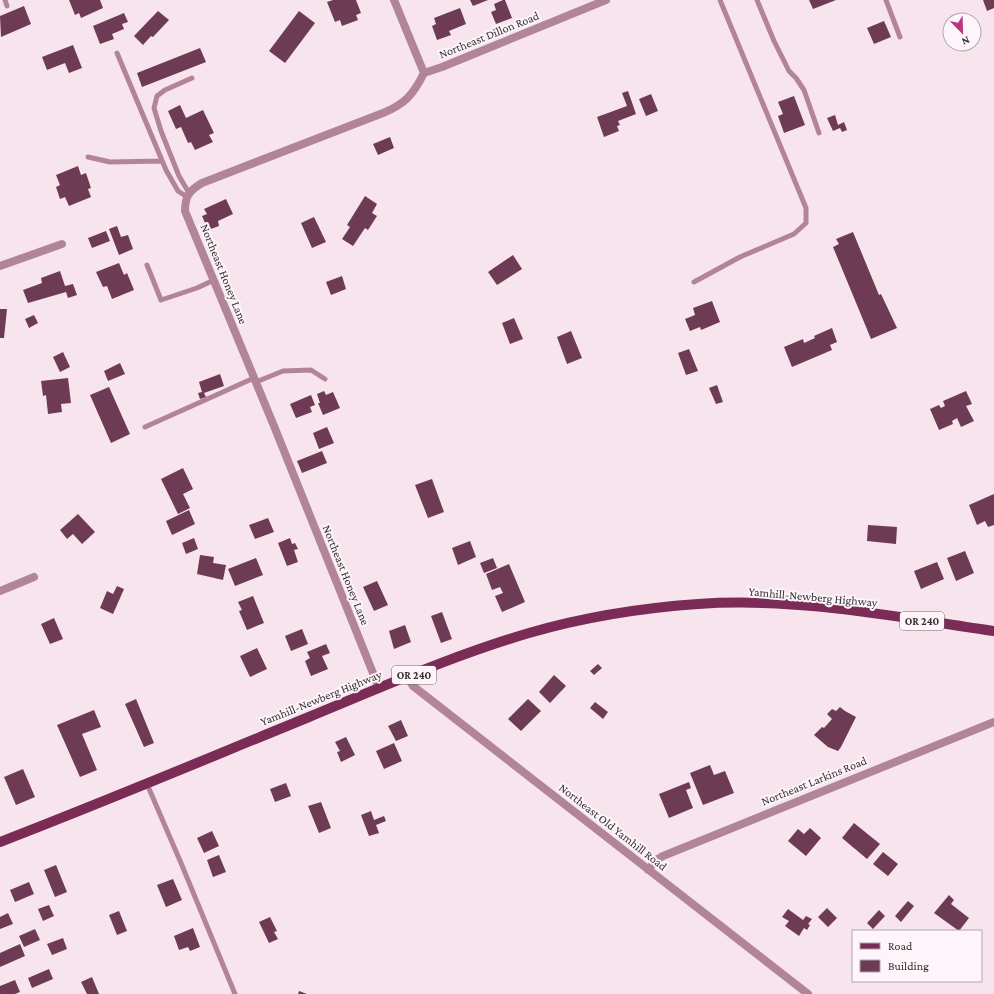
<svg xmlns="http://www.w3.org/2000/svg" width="994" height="994" font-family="'Crimson Pro',serif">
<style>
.building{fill:#6e3b55}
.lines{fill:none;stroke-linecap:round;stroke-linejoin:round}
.lane{stroke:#b28499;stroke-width:5}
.street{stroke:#b28499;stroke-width:8}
.primary{stroke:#7a2c56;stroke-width:10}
.labels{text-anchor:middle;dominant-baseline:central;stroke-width:4;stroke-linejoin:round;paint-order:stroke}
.shield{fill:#fdf5f9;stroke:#726a6e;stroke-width:1}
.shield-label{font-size:11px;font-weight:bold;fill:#362f32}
.street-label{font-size:12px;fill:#362f32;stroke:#fdf5f9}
</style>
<rect width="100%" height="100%" fill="#f8e4ed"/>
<path class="building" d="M69,0H100L103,8L81,18L79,13L75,15Z
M333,0H356L361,13L356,15L358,20L342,26L340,20L335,22L327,2Z
M470,0H488L473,6Z
M503,0H505L512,18L496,24L491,12L496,10L494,4Z
M809,0H836L813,9Z
M983,0H994V8L987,11Z
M24,6L31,24L1,37L0,16Z
M460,8L466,24L449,31L451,35L437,40L432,26L436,24L434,18Z
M158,11L169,20L153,37L151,36L143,45L134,36Z
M299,11L315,23L285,63L269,51Z
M124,13L128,22L122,24L124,29L112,34L114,39L100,44L93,26Z
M884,21L891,37L874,44L867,28Z
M73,45L82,68L69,73L65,63L47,70L42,57Z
M200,48L206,62L142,87L137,73Z
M628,91L636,114L618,121L620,125L617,126L619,131L604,137L597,117L627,106L622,93Z
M651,94L658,111L646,116L639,99Z
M794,96L805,125L784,133L778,116L783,114L778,102Z
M180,105L186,118L203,110L214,133L209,135L213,142L195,150L191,142L188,143L181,127L176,129L168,111Z
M835,115L838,125L844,122L847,130L842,132L840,128L833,131L827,118Z
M390,137L394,148L378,155L373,144Z
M78,166L81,175L86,173L91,188L88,189L91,197L69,206L65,197L60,199L56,187L60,185L56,175Z
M365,196L377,204L372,213L377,216L368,230L365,228L353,246L342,239L350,227L347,225Z
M226,199L233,214L218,221L219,226L208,230L202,216L207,214L204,209Z
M314,217L326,242L312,248L301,223Z
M117,226L121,237L128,235L133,249L119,255L109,229Z
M106,231L110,241L92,248L88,238Z
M853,232L879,295L881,294L897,328L871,339L833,247L839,244L836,239Z
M513,255L522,269L497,285L488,272Z
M119,263L124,275L127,273L134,290L112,299L107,286L103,287L96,272Z
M60,271L65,286L73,284L77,295L68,298L66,292L28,303L23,290L42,283L41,278Z
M342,276L346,289L331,295L326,282Z
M712,301L720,322L701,330L700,327L690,331L685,319L695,315L693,308Z
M0,309H7L4,338H0Z
M34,315L38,323L29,328L25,319Z
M514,318L523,339L510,344L502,323Z
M832,328L837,342L830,345L832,350L792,367L784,347L803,339L804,343L815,338L814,336Z
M571,331L582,358L567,364L557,337Z
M689,349L698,371L686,375L678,353Z
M63,352L70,367L60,372L53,357Z
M120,363L125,374L108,381L104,371Z
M220,374L224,386L204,393L206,397L200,399L198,393L202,392L199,382Z
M68,378L71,403L61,404L62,412L48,414L46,395L43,396L41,381Z
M717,385L723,402L716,404L709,388Z
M109,387L130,434L111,443L90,395Z
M324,391L326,395L333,392L340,408L323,415L318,403H320L317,394Z
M966,391L972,404L966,406L974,421L961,427L957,418L952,421L953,424L939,430L930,409L939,405L941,408L945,406L943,401Z
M311,395L315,405L310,407L312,412L296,418L290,404Z
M327,427L334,443L319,449L313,433Z
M322,451L327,463L302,473L297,461Z
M183,468L193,489L183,494L190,508L178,514L161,479Z
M432,479L444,512L428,518L415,485Z
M994,494V525L988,527L985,521L977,525L969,505Z
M189,510L195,524L172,535L166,521Z
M78,514L95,532L82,544L73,534L67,539L60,530Z
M268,518L274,532L255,539L249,525Z
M868,525L897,527L896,544L867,541Z
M194,538L198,549L186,554L182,543Z
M290,538L292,544L295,543L298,549L294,550L298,562L287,566L278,543Z
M470,541L476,557L458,565L452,548Z
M965,551L974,573L956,581L947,558Z
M200,555L214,557L213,563L226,565L223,580L197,574Z
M256,558L263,575L235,586L228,569Z
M493,558L497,568L484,573L480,563Z
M937,562L944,579L921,589L914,571Z
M509,564L525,602L502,612L495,596L503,593L500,587L492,590L486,574Z
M377,581L388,605L374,611L363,587Z
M117,586L124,589L113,614L100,608L107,591L113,594Z
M253,596L264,623L247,630L239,611L242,610L238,602Z
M442,612L452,639L441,643L431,616Z
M54,618L63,639L50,644L41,624Z
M405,625L411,642L394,649L389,631Z
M302,629L308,644L291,651L285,636Z
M326,644L330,653L322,656L328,669L311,676L305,661L310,658L307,652Z
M257,648L267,669L250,677L240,656Z
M598,664L602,668L594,675L590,671Z
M554,675L566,686L550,703L539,692Z
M136,699L154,743L144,747L125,704Z
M528,699L541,711L521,731L508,719Z
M595,702L608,712L603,719L590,708Z
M840,707L845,711L856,717L841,747L838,751L828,747L814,735L822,727L824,728L832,719L827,714L832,709L836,711Z
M94,710L101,727L82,734L97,770L80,777L57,725Z
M401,720L408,736L396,741L388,726Z
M346,737L355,755L341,762L337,752L340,751L335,742Z
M394,743L402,761L384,769L376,751Z
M710,765L714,775L725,771L734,793L703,805L690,773Z
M23,769L35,797L16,805L4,777Z
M689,782L691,788L686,790L693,808L669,818L659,794Z
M286,783L291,796L275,802L270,789Z
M321,802L331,828L319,833L308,806Z
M371,811L374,820L384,816L386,821L376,825L379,833L369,836L361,815Z
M854,823L880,844L867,859L842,838Z
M810,828L821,838L806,856L788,841L798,829L804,834Z
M212,831L219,846L204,853L197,838Z
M883,852L898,864L888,876L873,864Z
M219,855L226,872L213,877L207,860Z
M56,865L67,892L55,897L44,870Z
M173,879L182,900L166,907L157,885Z
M29,882L34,894L15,902L10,890Z
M949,895L954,900L951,904L969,918L959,931L934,913Z
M908,901L914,906L901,922L895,916Z
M49,905L54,916L43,921L38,909Z
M827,908L837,918L828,927L818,917Z
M788,909L803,920L806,916L812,919L808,924L810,925L807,930L804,928L799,936L785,926L789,921L782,917Z
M879,910L885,916L873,929L867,923Z
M119,911L127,931L117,935L109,915Z
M8,913L13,924L0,929V917Z
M270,917L277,931L274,932L278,939L269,943L259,922Z
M193,928L200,947L190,951L188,947L179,950L174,936Z
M35,929L40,940L24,947L19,936Z
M63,938L67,949L52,955L47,944Z
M20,944L25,956L0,967V953Z
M49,969L53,979L32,988L28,978Z
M92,977L99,994H87L81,982Z
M15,980L20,992L15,994H0V986Z
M299,991L307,994H298Z"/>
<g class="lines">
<path class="lane" d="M5,0L7,6
M757,0L774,41L789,71L796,78L804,90L819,133
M886,0L900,37
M117,53L166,170L178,191L187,197
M88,157L110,162L162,161
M189,193L179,176L161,131L154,108L157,96L165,90L192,78
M147,265L161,300L197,288L214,280
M694,282L740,257L794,234L806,223V208L720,0
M256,382L283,371L311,370L325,379
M145,427L254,378
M147,784L181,863L235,994"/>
<path class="street" d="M424,73L442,67L606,0
M0,266L62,244
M0,591L34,577
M407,677L413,686L808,994
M379,688L274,426L185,211C185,196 189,191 202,183L383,113C405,104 413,95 424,73L394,0
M648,870L656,860L663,856L994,722"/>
<path class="primary" d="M0,842C104,802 206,759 309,717C382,687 454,655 529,633C584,617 641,608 698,604C797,597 897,617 994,631"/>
</g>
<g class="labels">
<g class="shield">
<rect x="900" y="612" width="44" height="18" rx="3"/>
<rect x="392" y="666" width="44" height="18" rx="3"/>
</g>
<g class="shield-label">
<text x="922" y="621">OR 240</text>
<text x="414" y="675">OR 240</text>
</g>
<g class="street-label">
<text transform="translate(489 35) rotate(-22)">Northeast Dillon Road</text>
<text transform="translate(224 274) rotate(68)">Northeast Honey Lane</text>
<text transform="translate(346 575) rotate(68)">Northeast Honey Lane</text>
<text transform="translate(813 597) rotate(5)">Yamhill-Newberg Highway</text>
<text transform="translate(321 698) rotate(-22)">Yamhill-Newberg Highway</text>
<text transform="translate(814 781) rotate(-22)">Northeast Larkins Road</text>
<text transform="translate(613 827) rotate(38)">Northeast Old Yamhill Road</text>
</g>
</g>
<rect x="852" y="930" width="130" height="52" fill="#fdf5f9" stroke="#ada6a9"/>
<rect x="860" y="943" width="20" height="6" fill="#7a2c56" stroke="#ada6a9"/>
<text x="888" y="950" font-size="12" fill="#362f32">Road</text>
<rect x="860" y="960" width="20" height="12" fill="#6e3b55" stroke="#ada6a9"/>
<text x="888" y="970" font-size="12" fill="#362f32">Building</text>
<g transform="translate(962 32) rotate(157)"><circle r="19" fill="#fdf5f9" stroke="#ada6a9"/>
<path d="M0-3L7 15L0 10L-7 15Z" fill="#b7367f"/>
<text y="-6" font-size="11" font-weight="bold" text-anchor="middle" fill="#362f32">N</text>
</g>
</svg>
